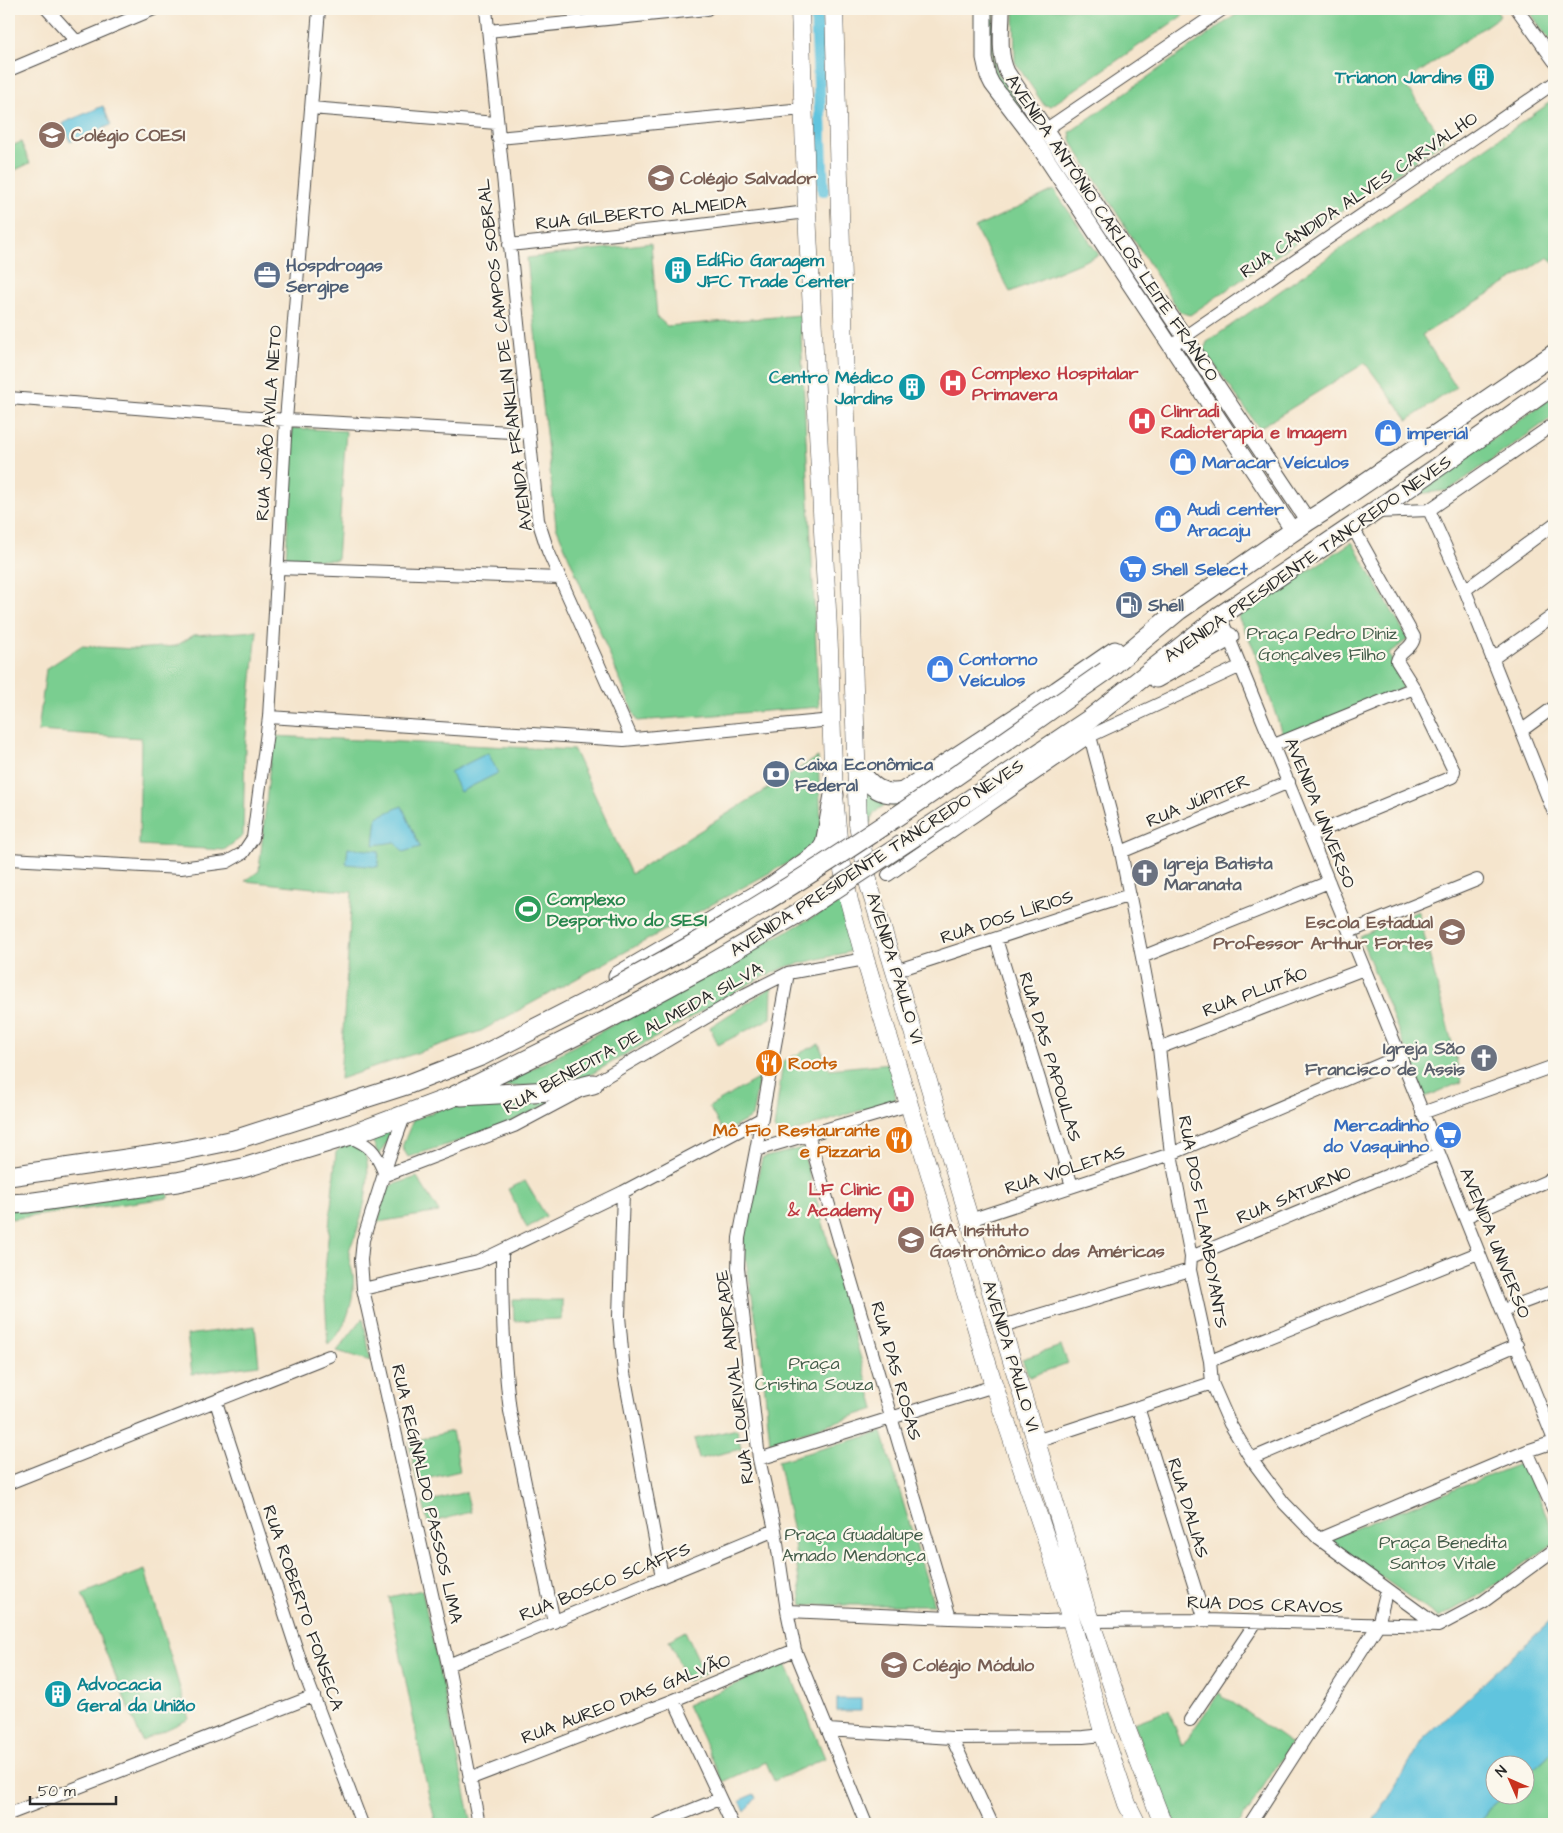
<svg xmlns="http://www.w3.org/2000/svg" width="1563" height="1833" font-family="'Architects Daughter',sans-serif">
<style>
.green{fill:#7ace90;stroke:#527c5e}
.water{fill:#60c4de;stroke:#467884}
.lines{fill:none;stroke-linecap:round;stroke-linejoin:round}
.canal{stroke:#60c4de;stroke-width:12}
.minor-casing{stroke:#494743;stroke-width:14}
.tertiary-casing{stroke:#494743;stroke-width:17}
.secondary-casing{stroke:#494743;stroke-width:19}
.primary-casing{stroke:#494743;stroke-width:21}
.minor{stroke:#fff;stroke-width:12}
.tertiary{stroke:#fff;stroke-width:15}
.secondary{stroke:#fff;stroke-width:18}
.primary{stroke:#fff;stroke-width:19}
.primary-bridge-casing{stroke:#494743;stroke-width:21;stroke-linecap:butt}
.primary-bridge{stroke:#fff;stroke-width:19}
.labels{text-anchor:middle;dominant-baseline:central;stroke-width:4.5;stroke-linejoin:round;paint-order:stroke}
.culture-label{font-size:18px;font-weight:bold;fill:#0d838f;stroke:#fbf7ec;text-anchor:end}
.education-label{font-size:18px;font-weight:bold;fill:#785e54;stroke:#fbf7ec;text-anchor:start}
.street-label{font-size:18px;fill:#2b2b2b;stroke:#fbf7ec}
.service-label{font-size:18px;font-weight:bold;fill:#4e5e75;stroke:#fbf7ec;text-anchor:start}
.health-label{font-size:18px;font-weight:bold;fill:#be3a42;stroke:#fbf7ec;text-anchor:start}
.shop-label{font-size:18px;font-weight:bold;fill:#366cbe;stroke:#fbf7ec;text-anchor:start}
.park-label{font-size:18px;fill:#435c49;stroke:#fbf7ec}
.worship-label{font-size:18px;font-weight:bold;fill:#5b616d;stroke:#fbf7ec;text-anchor:start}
.leisure-label{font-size:18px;font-weight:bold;fill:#27864d;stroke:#fbf7ec;text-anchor:start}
.food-label{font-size:18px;font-weight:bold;fill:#c56008;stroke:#fbf7ec;text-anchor:start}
</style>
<rect width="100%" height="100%" fill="#fbf7ec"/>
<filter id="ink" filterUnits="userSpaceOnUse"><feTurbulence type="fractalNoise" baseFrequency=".02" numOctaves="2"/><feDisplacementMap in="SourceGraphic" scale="10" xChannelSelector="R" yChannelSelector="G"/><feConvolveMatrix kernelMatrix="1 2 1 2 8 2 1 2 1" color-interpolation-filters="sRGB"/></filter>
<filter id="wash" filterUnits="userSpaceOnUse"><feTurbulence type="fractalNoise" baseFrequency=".0096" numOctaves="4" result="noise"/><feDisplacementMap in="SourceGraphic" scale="20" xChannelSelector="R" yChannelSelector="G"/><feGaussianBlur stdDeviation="1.12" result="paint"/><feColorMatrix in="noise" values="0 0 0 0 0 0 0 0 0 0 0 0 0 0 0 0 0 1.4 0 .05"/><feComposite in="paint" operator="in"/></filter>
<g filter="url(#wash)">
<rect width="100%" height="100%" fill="#f5e5cd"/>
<path class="green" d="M987,9H994C993,32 989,58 1001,78C1010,93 1023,106 1033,119L1026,124L994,81Z
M1014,9H1192L1051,106L1044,105L1015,62Z
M1244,9H1495L1500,16L1404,83L1444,141L1190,315L1180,312L1072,143L1070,132Z
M1528,9H1554V47Z
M1554,100V264L1549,257L1422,335L1456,387L1408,420L1365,363L1259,428L1204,350L1207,342Z
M21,142L30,163L9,173V147Z
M1054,190L1099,255L1010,292L975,228Z
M651,243L657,317L667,326L800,315L819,707L637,721L556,526L527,258Z
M1554,396V416L1449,490L1411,495Z
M292,428L346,431L337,560H286Z
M1352,542L1408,639L1389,654L1403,688L1283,737L1254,649L1238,617Z
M257,631L245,746L243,836L224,850L139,845L141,738L38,731L46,669L81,646L134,649L176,646L194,635Z
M273,736L574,750L631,874L818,757L822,844L481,1031L340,1079L352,892L245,881L259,871Z
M864,786L904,803L897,807L887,804C878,809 872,813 871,822L867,824Z
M841,902L853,951L789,966L756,980L574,1084L498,1087Z
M1418,911L1462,1082L1425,1097L1360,936Z
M772,987L771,1018L718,1045L710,1027Z
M819,1044L829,1069L891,1063L896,1099L781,1136L774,1129L783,1061Z
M759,1078L752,1117L724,1133L709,1107Z
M565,1096L494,1130L408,1157L402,1147L413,1120L444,1108Z
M395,1127L379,1156L370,1135Z
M344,1144C349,1144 355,1144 359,1146C377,1160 363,1212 357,1231C355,1238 350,1245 349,1252C348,1259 352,1268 353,1275C355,1298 347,1330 328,1345L324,1282L336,1152Z
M802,1148L875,1409L770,1443L761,1351L743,1242L762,1158Z
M417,1177L439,1212L378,1222L386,1187Z
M525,1181L546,1216L527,1228L508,1189Z
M169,1187L168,1198L11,1219L9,1210Z
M513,1300H562V1319L514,1321Z
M363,1318L371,1361L337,1351Z
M255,1326L259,1365L192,1374L187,1335Z
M1061,1346L1068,1363L1029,1377L1022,1359Z
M737,1429L741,1449L699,1459L694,1439Z
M452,1431L460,1471L417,1481L409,1442Z
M882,1432L934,1605H802L792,1527L778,1461Z
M1524,1462L1554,1533V1543L1483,1593L1439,1618L1328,1539Z
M466,1492L471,1512L428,1523L423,1503Z
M145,1570L189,1719L142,1741L82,1594Z
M422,1590L472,1824H436L428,1792L389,1597Z
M685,1631L705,1674L687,1681L669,1640Z
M786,1663L825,1758L774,1781L766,1762L723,1782L687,1705Z
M1219,1693L1291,1744L1241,1821L1232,1824H1176L1155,1786L1134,1723L1169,1710L1182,1746Z
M1554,1750V1824H1480L1489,1808L1503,1796H1526V1776Z"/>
<path class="water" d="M103,106L111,125L70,142L63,123Z
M488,753L498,773L460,792L450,772Z
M402,806L420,847L403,852L395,842L374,845L377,817Z
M348,848L379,851L378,867L346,864Z
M1554,1618V1750L1526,1776V1766H1496V1796H1503L1489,1808L1480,1824H1371L1390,1795L1422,1740Z
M837,1699H861V1711H837Z
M754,1794L756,1798L745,1812L740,1800Z"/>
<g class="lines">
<path class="canal" d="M816,9L823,191"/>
</g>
</g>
<g filter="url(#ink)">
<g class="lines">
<g class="minor-casing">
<path id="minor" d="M47,9L77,42
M486,9L538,520L548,551L632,739
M1517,9L1554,61
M488,31L707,9
M9,70L154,9
M311,108L496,123
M1039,134L1223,9
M498,138L803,109
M509,245L683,227L807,212
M1177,342L1554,83
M9,398L286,420L529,433
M1429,510L1465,590L1554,813
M1429,510L1554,424
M1376,512L1429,510
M278,568L560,578
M1465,590L1554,524
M1220,616L1400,1056L1554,1440
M1492,659L1554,615
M269,717L624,740L832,720
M1521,731L1554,707
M1090,736L1121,852L1142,957L1159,1048L1171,1154L1191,1257L1190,1270L1210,1361L1212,1383L1230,1424L1251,1459L1284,1503L1319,1539L1438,1626
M1274,745L1414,688
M1311,835L1452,777L1454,771L1414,688L1397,661C1399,651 1413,649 1414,637L1352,526
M1121,852L1289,782
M9,859L181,868L227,862L243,853L253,838L269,717L286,420L319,9
M888,875L1090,736L1241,666
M1349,932L1477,880
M996,939L1072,1186
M1142,957L1329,882
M895,971L1130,895
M788,973L756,1150L739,1238L738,1268L759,1459L775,1530L787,1611L795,1650L866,1824
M1159,1048L1364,969
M1422,1113L1554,1066
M405,1114L389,1158L363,1240L361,1260L363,1289L448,1665L479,1824
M808,1134L950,1618
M348,1136C369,1145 375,1150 384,1172
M756,1150L909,1105
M383,1176L514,1126L593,1084L746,994L788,973L865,959
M623,1192L619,1316L624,1373L662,1577
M1465,1217L1554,1178
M970,1220L1171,1154L1400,1056
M502,1252C502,1306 503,1357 510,1411L554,1622
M1191,1257L1439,1154
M363,1289L478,1262L623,1192L761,1119
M1503,1310L1554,1291
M1002,1326L1190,1270
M1210,1361L1478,1253
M216,1402L303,1669L362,1824
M1138,1407L1205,1620
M1036,1441L1212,1383
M1527,1451L1554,1511
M759,1459L994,1386
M1251,1459L1517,1345
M9,1483L329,1356
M1319,1539L1527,1451L1554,1442
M787,1611L950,1618L1046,1621L1071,1620
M1090,1621L1205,1620L1438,1626L1483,1602L1554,1550
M448,1665L775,1530
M674,1700L732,1824
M1190,1720L1256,1622
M828,1730L952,1738L1083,1737L1104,1735
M952,1738L992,1824
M469,1779L674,1700L795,1650
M9,1814L314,1696
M657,1824L719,1799
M1250,1824L1378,1625L1387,1589"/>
</g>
<g class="tertiary-casing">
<path id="tertiary" d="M984,9V58L988,76L992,84L1033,138L1293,531
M1002,9C1002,29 998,53 1007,72L1308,521"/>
</g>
<g class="secondary-casing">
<path id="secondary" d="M800,9L807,212L829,650L834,795L839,849L849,901L865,959L994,1386L1056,1568L1104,1735L1127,1804L1137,1824
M834,9L858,824L869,885L1088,1614L1127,1730L1163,1824"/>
</g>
<g class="primary-casing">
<path id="primary" d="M1106,671L1179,610L1308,521L1324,511L1554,354
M1156,678L1229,637
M856,768C870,784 879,797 903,792L1057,691L1115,651
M944,817L1090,719L1220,616L1374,512L1554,385
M618,976L774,885L820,852L825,844L834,795
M461,1096L568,1090L593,1084
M9,1176L175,1152L234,1140L409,1084L481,1056L614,988
M9,1204L27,1203L177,1182L243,1168L348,1136L452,1097L603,1022L709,965L800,912"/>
</g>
<use href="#minor" class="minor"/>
<use href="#tertiary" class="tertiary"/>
<use href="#secondary" class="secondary"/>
<use href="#primary" class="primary"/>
<g class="primary-bridge-casing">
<path id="primary-bridge" d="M800,912L944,817
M614,988C652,967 690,947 726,925C857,848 981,758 1106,671"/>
</g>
<use href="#primary-bridge" class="primary-bridge"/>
</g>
</g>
<defs>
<g id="building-disc" transform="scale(1.4375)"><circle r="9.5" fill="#0f9aa8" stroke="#fbf7ec"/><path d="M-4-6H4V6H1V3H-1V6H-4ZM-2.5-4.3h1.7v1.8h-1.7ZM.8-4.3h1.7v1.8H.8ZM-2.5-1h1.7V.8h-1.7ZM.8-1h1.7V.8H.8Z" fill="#fff"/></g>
<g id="school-disc" transform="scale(1.4375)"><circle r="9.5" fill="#8d6e63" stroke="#fbf7ec"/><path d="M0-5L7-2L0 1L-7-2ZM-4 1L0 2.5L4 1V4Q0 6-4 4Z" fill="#fff"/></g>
<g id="office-disc" transform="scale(1.4375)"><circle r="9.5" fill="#5c6f8a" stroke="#fbf7ec"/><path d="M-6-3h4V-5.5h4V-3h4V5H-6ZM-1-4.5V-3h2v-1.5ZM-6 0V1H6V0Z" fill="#fff"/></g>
<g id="hospital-disc" transform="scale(1.4375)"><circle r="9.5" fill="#e0444e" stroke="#fbf7ec"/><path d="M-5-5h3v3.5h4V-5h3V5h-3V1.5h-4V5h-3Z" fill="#fff"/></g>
<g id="shop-disc" transform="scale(1.4375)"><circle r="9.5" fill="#3f7fe0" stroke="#fbf7ec"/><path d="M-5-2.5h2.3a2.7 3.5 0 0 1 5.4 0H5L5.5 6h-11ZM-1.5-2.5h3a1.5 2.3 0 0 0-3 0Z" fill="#fff"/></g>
<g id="supermarket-disc" transform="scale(1.4375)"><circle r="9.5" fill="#3f7fe0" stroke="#fbf7ec"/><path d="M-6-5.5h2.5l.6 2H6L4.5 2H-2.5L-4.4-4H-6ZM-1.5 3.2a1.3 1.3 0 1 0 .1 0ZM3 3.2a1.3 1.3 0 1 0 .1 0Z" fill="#fff"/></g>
<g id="fuel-disc" transform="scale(1.4375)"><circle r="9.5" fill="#5c6f8a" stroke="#fbf7ec"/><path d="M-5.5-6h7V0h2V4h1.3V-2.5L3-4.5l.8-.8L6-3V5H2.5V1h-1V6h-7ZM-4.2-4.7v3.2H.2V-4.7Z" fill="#fff"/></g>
<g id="bank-disc" transform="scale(1.4375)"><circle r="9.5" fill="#5c6f8a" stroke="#fbf7ec"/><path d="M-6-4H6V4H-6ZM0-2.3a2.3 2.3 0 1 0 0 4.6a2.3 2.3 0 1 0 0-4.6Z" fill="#fff"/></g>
<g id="church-disc" transform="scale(1.4375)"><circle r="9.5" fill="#6b7280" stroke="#fbf7ec"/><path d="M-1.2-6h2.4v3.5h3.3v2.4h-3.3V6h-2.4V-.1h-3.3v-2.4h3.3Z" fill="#fff"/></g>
<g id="stadium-disc" transform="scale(1.4375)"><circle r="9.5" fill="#2e9e5b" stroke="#fbf7ec"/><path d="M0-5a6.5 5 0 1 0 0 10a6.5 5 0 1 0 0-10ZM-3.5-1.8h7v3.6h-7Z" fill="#fff"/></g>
<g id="restaurant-disc" transform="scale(1.4375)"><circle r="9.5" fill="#e8710a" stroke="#fbf7ec"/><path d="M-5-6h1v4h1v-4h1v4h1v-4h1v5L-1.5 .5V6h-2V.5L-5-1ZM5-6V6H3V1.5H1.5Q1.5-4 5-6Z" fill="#fff"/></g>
<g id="university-disc" transform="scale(1.4375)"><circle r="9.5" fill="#8d6e63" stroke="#fbf7ec"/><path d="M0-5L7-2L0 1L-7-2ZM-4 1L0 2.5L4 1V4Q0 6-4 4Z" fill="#fff"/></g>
</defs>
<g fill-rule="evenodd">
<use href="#building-disc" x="1481" y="77"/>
<use href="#school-disc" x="52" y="135"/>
<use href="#school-disc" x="661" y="178"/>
<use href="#building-disc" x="678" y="270"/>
<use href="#office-disc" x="267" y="275"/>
<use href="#hospital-disc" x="953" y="383"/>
<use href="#building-disc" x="912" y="387"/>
<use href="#hospital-disc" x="1142" y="421"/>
<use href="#shop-disc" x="1388" y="433"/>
<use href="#shop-disc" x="1183" y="462"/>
<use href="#shop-disc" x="1168" y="519"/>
<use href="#supermarket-disc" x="1133" y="569"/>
<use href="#fuel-disc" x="1129" y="605"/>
<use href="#shop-disc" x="940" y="669"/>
<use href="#bank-disc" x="776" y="774"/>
<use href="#church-disc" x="1145" y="873"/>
<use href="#stadium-disc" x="528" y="909"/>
<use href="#school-disc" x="1452" y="932"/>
<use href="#church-disc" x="1484" y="1058"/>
<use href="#restaurant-disc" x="769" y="1063"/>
<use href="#supermarket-disc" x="1448" y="1135"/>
<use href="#restaurant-disc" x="899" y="1140"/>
<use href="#hospital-disc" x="901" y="1199"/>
<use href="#university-disc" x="911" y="1240"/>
<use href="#school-disc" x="894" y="1665"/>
<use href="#building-disc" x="58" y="1694"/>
</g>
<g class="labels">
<g class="culture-label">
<text x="1462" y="77">Trianon Jardins</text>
<text x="697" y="260" text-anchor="start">Edífio Garagem<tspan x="697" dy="21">JFC Trade Center</tspan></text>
<text x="893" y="377">Centro Médico<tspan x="893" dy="21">Jardins</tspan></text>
<text x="77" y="1684" text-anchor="start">Advocacia<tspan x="77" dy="21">Geral da União</tspan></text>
</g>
<g class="education-label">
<text x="71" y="135">Colégio COESI</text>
<text x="680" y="178">Colégio Salvador</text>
<text x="1433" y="922" text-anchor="end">Escola Estadual<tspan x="1433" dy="21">Professor Arthur Fortes</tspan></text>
<text x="930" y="1230">IGA Instituto<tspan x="930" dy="21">Gastronômico das Américas</tspan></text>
<text x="913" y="1665">Colégio Módulo</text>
</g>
<g class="street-label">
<text transform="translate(1359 195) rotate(-34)">RUA CÂNDIDA ALVES CARVALHO</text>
<text transform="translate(641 213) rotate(-6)">RUA GILBERTO ALMEIDA</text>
<text transform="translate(1112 228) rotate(56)">AVENIDA ANTÔNIO CARLOS LEITE FRANCO</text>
<text transform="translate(505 355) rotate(-97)">AVENIDA FRANKLIN DE CAMPOS SOBRAL</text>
<text transform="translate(269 423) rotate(-86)">RUA JOÃO AVILA NETO</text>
<text transform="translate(1308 559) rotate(-35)">AVENIDA PRESIDENTE TANCREDO NEVES</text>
<text transform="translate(1198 801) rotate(-23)">RUA JÚPITER</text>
<text transform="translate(1320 813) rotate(68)">AVENIDA UNIVERSO</text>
<text transform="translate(877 858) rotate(-33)">AVENIDA PRESIDENTE TANCREDO NEVES</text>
<text transform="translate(1007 917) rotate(-18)">RUA DOS LÍRIOS</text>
<text transform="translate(895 968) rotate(73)">AVENIDA PAULO VI</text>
<text transform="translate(1255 992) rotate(-21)">RUA PLUTÃO</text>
<text transform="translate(633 1038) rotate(-29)">RUA BENEDITA DE ALMEIDA SILVA</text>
<text transform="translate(1050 1057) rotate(73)">RUA DAS PAPOULAS</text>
<text transform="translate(1065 1170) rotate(-18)">RUA VIOLETAS</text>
<text transform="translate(1294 1195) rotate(-23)">RUA SATURNO</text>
<text transform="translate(1203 1222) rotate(80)">RUA DOS FLAMBOYANTS</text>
<text transform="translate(1495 1243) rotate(68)">AVENIDA UNIVERSO</text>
<text transform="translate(1011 1356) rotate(73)">AVENIDA PAULO VI</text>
<text transform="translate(896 1371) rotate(74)">RUA DAS ROSAS</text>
<text transform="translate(735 1377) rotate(-97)">RUA LOURIVAL ANDRADE</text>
<text transform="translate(427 1494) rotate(77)">RUA REGINALDO PASSOS LIMA</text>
<text transform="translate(1188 1508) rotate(73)">RUA DALIAS</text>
<text transform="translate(605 1582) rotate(-22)">RUA BOSCO SCAFFS</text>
<text transform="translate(1265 1605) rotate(2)">RUA DOS CRAVOS</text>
<text transform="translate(303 1608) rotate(71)">RUA ROBERTO FONSECA</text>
<text transform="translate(626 1699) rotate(-21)">RUA AUREO DIAS GALVÃO</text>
</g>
<g class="service-label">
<text x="286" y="265">Hospdrogas<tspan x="286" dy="21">Sergipe</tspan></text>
<text x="1148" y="605">Shell</text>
<text x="795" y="764">Caixa Econômica<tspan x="795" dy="21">Federal</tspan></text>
</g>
<g class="health-label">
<text x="972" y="373">Complexo Hospitalar<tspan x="972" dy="21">Primavera</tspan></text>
<text x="1161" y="411">Clinradi<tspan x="1161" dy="21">Radioterapia e Imagem</tspan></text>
<text x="882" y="1189" text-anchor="end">LF Clinic<tspan x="882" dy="21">&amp; Academy</tspan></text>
</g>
<g class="shop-label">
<text x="1407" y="433">imperial</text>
<text x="1202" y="462">Maracar Veículos</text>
<text x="1187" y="509">Audi center<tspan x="1187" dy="21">Aracaju</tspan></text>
<text x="1152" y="569">Shell Select</text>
<text x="959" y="659">Contorno<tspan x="959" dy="21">Veículos</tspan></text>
<text x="1429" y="1125" text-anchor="end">Mercadinho<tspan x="1429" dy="21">do Vasquinho</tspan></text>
</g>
<g class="park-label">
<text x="1322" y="633">Praça Pedro Diniz<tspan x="1322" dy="21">Gonçalves Filho</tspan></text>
<text x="814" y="1363">Praça<tspan x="814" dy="21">Cristina Souza</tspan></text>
<text x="854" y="1534">Praça Guadalupe<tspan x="854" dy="21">Amado Mendonça</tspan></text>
<text x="1443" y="1542">Praça Benedita<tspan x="1443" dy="21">Santos Vitale</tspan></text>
</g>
<g class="worship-label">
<text x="1164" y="863">Igreja Batista<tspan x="1164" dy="21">Maranata</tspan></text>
<text x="1465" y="1048" text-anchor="end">Igreja São<tspan x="1465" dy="21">Francisco de Assis</tspan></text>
</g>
<g class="leisure-label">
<text x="547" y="899">Complexo<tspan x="547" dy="21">Desportivo do SESI</tspan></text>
</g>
<g class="food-label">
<text x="788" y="1063">Roots</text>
<text x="880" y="1130" text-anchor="end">Mô Fio Restaurante<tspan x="880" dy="21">e Pizzaria</tspan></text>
</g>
</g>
<rect width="1563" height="1833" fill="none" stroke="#fbf7ec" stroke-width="30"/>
<g transform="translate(1510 1780) rotate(315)"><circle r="24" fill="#fbf7ec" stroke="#a8a59f"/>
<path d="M0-4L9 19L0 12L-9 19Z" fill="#c8321e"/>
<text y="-8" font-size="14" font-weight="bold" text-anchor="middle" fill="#2b2b2b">N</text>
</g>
<path d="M30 1796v8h86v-8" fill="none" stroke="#2b2b2b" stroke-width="2.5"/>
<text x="38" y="1796" font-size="15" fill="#2b2b2b" stroke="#fbf7ec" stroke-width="4" paint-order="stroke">50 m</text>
</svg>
